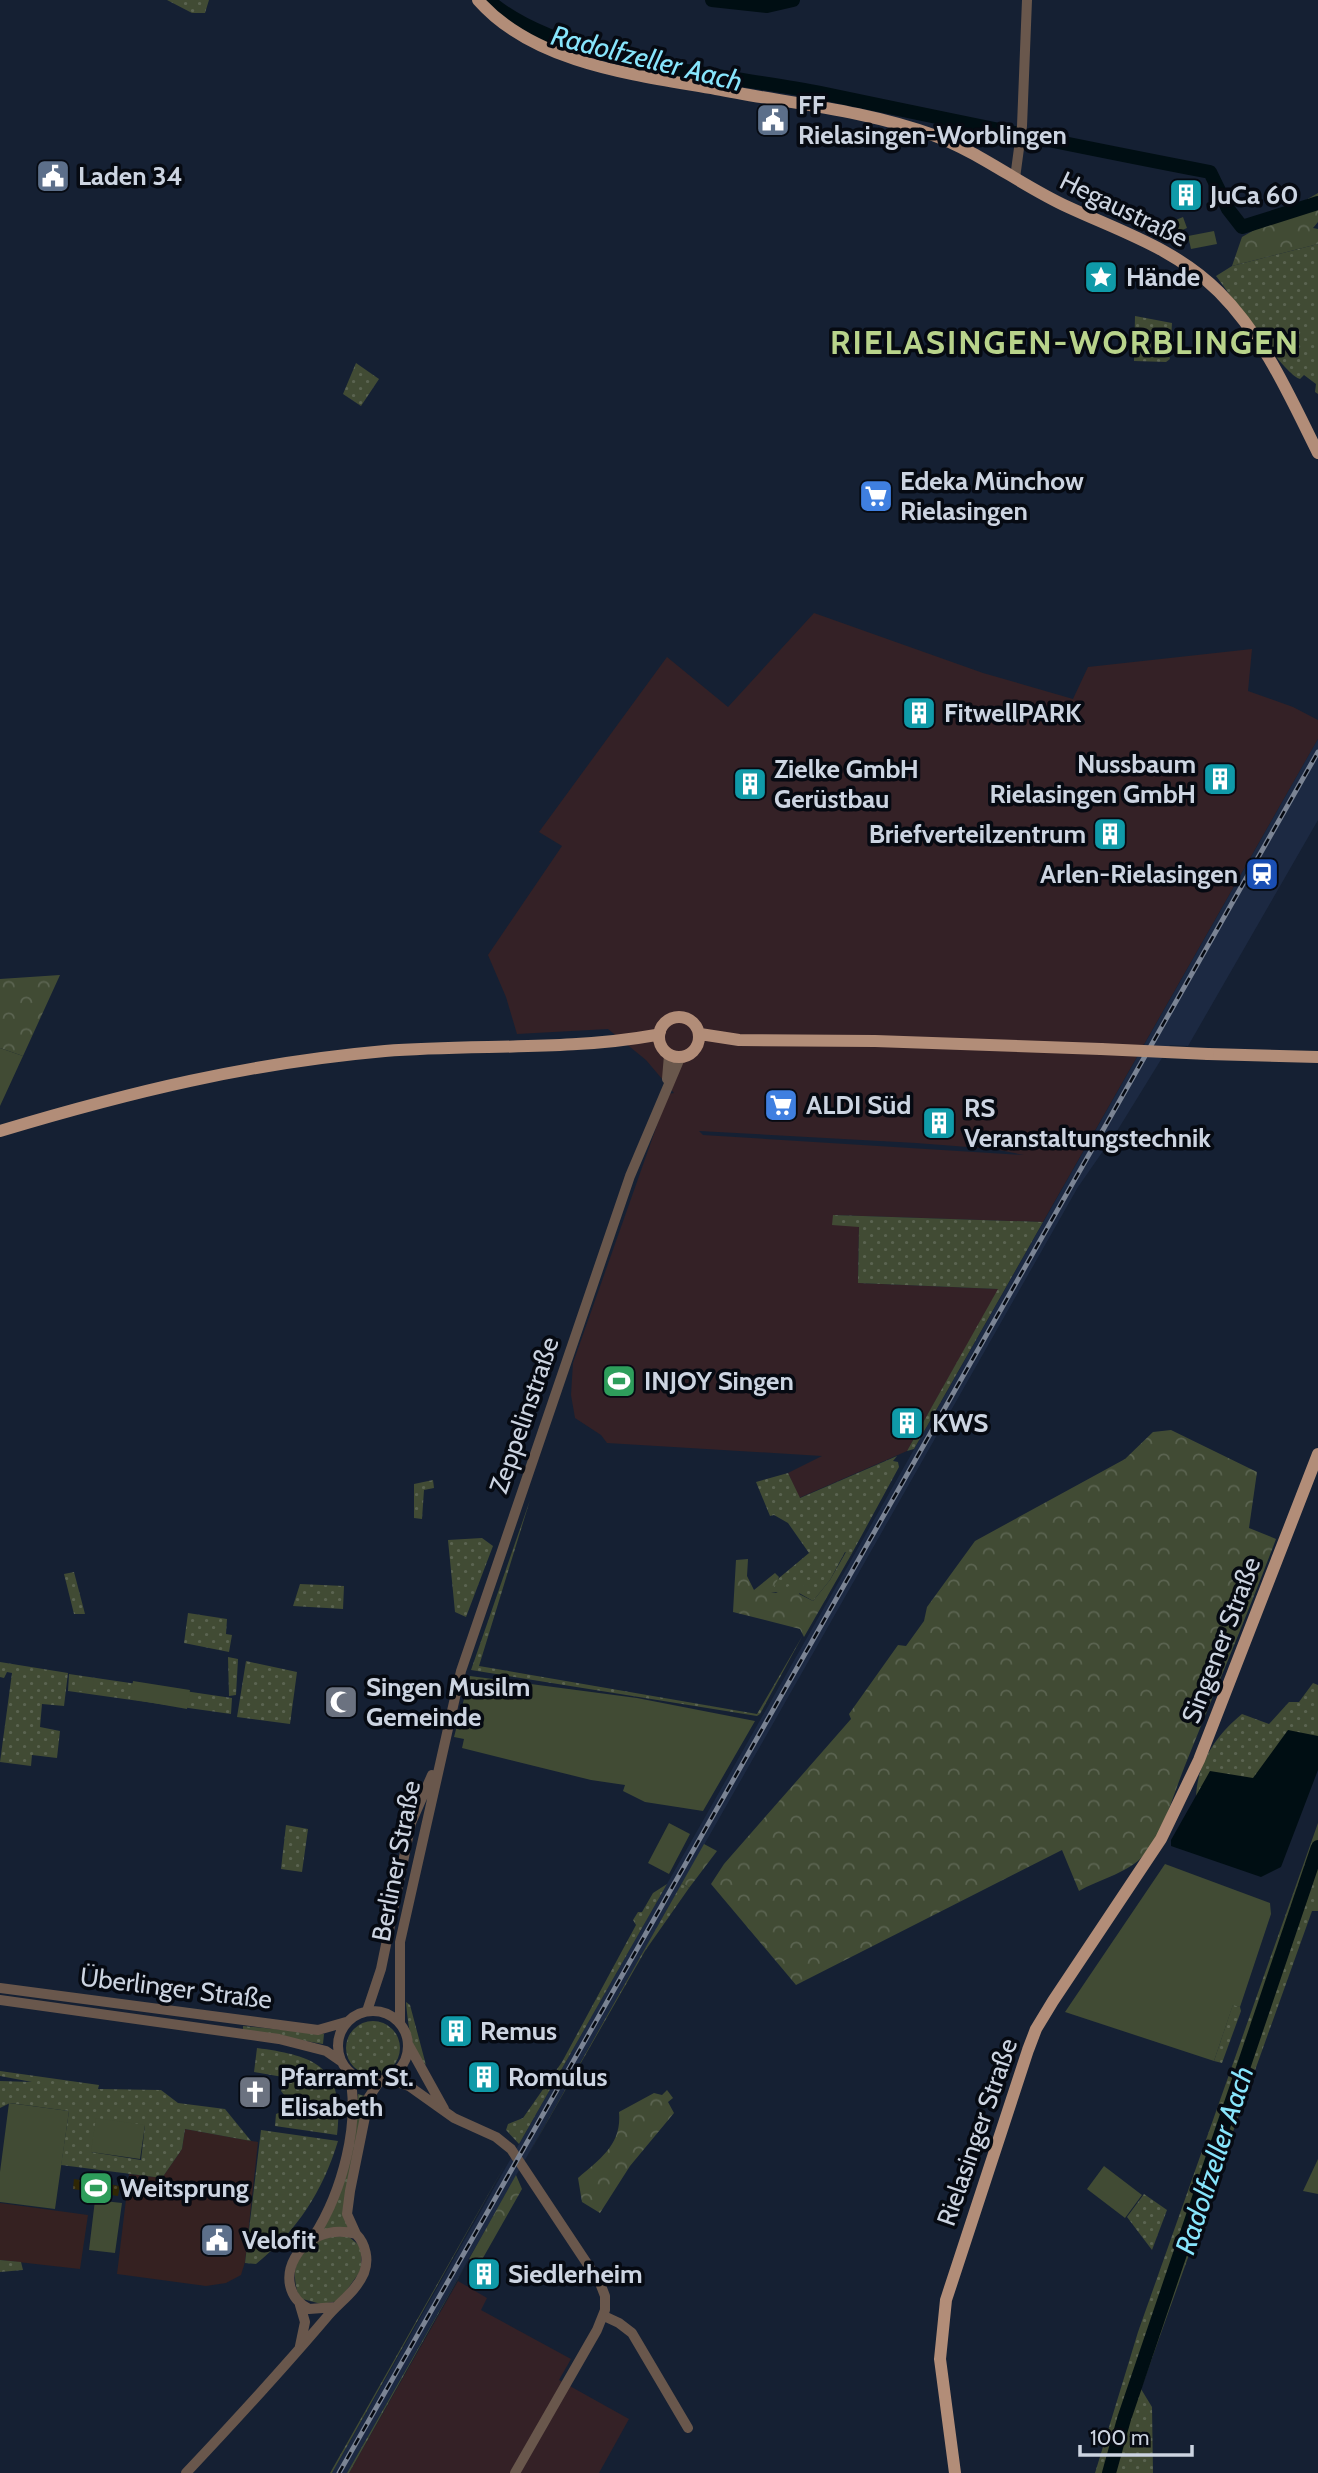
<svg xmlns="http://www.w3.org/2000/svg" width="1318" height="2473" font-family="Cabin,sans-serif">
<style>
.commercial{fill:#342126;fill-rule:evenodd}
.education{fill:#352121}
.built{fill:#1c2942}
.grass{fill:url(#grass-dots);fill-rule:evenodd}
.forest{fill:url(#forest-crowns)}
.sand{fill:url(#sand-dots)}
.garden{fill:#414b34}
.water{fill:#000e13}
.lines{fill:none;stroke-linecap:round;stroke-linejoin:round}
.river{stroke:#000e13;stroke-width:14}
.minor{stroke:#69574c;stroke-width:10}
.major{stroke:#b28d78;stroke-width:12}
.rail-casing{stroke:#7b8494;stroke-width:5}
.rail{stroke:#060a12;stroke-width:2.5;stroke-dasharray:8;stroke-linecap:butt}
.major-bridge{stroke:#b28d78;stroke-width:12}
.labels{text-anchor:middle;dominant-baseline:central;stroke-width:7;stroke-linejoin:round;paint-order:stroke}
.poi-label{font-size:26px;font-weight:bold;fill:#ccd4e1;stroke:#060a12;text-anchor:start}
.street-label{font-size:26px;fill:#ccd4e1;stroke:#060a12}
.water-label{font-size:28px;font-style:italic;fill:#87e5fc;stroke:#060a12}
.district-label{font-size:33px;font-weight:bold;letter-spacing:2px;fill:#b8d38b;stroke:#060a12}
</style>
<defs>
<pattern id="grass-dots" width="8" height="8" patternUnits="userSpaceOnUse" patternTransform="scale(1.75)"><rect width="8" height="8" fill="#414b34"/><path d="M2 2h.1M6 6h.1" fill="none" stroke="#5b6451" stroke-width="1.8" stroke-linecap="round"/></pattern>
<pattern id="forest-crowns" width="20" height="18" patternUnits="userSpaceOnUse" patternTransform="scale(1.75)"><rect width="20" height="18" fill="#414b34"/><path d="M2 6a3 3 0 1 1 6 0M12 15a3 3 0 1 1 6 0" fill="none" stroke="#5b6451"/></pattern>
<pattern id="sand-dots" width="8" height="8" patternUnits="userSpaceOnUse" patternTransform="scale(1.75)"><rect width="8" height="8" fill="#2f2705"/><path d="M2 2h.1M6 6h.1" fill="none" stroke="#4c4529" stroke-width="1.8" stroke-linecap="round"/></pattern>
</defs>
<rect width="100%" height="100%" fill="#152033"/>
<path class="commercial" d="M814,613L983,673L1073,699L1088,667L1252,649L1248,691L1293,707L1318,720V739L1043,1222L833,1215L859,1227L858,1283L999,1289L907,1451L799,1498L788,1473L822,1456L607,1443L601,1435L575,1418L571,1395L573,1363L668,1094L674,1093L646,1060L608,1029L517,1034L506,997L488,955L562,846L539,832L667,657L728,707ZM699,1131L916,1143L994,1149L1024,1155L703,1135Z
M458,2281L487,2298L481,2310L571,2359L559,2380L629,2419L599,2473H349Z"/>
<path class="education" d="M185,2129L258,2142L245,2262L241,2275L226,2283L206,2286L117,2274L129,2174L162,2178L182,2149Z
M0,2203L88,2215L80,2269L0,2260Z"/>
<path class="built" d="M1318,739V820L1188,1046L1170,1045L1117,1131L1078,1187L347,2473H332Z"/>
<path class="grass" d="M167,0H209L205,13H192Z
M1318,244V394L1315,392L1316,384L1304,375L1300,379C1284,375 1231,295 1216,276L1232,266Z
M1135,316L1172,323L1171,340L1166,342L1170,359L1166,362L1134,361Z
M356,363L379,379L361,406L343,394Z
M833,1215L1043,1222L914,1449L907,1451L998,1289L858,1283L859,1227L832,1225Z
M897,1456L893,1461L898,1462L899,1467L851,1555L845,1552L830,1580L813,1601L799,1593L770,1592L773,1583L809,1553L788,1523L774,1515L770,1516L756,1482L788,1473L800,1498Z
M433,1480L434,1488L424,1490L422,1519L414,1518V1484Z
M530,1500L479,1666L757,1714L803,1635L760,1714L757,1716L471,1670Z
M482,1538L493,1546L466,1617L455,1612L448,1540Z
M74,1572L85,1614H74L64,1574Z
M300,1584L344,1586L343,1609L293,1606Z
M188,1613L227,1619L226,1634L232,1635L229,1652L184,1643Z
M228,1657L238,1659L236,1695L229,1696Z
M246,1661L297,1672L290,1724L237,1717Z
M0,1662L68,1673L64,1706L42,1704L40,1727L60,1731L57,1758L32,1755L31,1766L0,1762L12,1673L7,1672L4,1678L0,1677Z
M69,1674L232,1698L231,1714L68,1691Z
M1313,1683L1318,1685V1738L1254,1783L1196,1798C1197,1764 1215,1736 1242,1714L1269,1724L1289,1702H1299Z
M1318,1823V1911H1312L1141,2389L1152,2407L1153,2473H1095L1138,2332Z
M286,1825L308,1829L302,1872L281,1869Z
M682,1883L689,1888L645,1951L527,2157Z
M667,1884L519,2144L506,2130L508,2124L523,2118L562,2062L636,1925L633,1920L638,1912H642L653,1893Z
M406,2002L410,2005L426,2065C410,2051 408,2023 406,2002Z
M1233,2004L1240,2007L1241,2011L1222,2063L1214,2061Z
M346 2048a27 27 0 1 1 54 0a27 27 0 1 1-54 0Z
M243,2026L324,2034L323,2044L243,2030Z
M257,2048C317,2056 345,2067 337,2135L275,2126L276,2114L286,2110L289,2101L281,2091L283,2077L254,2072Z
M0,2071L99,2085L98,2089L161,2090L178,2103L225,2109L251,2141L185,2129L182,2149L162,2178L61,2165L69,2111L10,2103L0,2108V2081L32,2082L0,2076ZM145,2125L141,2160L91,2152Z
M358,2094L365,2096L349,2229H322L355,2121Z
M261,2130L338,2141C323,2191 297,2231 256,2264L245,2263Z
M506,2163L332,2473H330Z
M1144,2194L1167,2210L1152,2250L1127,2217Z
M348,2236L361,2247V2270L339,2301L321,2304L299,2298C290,2267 295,2255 323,2237Z
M469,2259L349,2473H347Z
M0,2260L21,2262L23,2270L0,2272Z"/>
<path class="forest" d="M1318,193V222L1313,228L1318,229V244L1232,266L1242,237Z
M60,975L23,1056L0,1048V979Z
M1171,1430L1257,1472L1249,1528L1276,1539C1247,1616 1215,1691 1184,1768C1174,1793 1161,1840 1140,1859C1124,1874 1098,1880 1079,1891L1062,1850L796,1985L711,1884L724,1864L851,1719L849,1714L898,1645L906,1646L924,1621L927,1607L975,1541L1125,1459L1153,1432Z
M846,1552L851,1555L804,1637L800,1629L733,1612L736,1560L748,1559L747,1576L754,1590L775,1573L779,1577L771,1592L776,1593L800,1580L805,1583L799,1594L813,1601L830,1580Z
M704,1844L717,1851L689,1888L682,1883Z
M667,2090L673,2098L668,2102L674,2113L630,2166L600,2213L582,2202L578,2178C601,2158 622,2144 619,2112L654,2093L662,2095Z
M516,2175L522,2189L479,2265L469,2259Z"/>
<path class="sand" d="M74,2179L120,2186L118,2196L73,2189Z"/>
<path class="garden" d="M1183,217L1187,228L1171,235L1166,224Z
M1214,231L1217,244L1191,249L1188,236Z
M0,1048L23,1056L0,1106Z
M470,1676L637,1698L755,1721L703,1811L645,1802L623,1791L625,1785L591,1780L462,1748L464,1739L454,1737Z
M76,1677L94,1680L92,1693L74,1690Z
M133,1681L190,1690L187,1709L130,1699Z
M669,1823L690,1834L669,1874L648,1863Z
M1165,1864L1270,1903L1271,1914L1240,2007L1233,2005L1214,2061L1065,2012Z
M9,2103L69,2111L55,2209L0,2202V2172Z
M96,2118L145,2125L140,2159L91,2152Z
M1318,2159V2194L1303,2191Z
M1104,2166L1142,2195L1125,2218L1087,2189Z
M95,2200L122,2203L115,2253L89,2250Z"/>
<path class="water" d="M1288,1730L1318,1736V1770L1281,1867L1261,1877L1171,1846V1840L1210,1771L1253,1778Z"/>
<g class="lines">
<path class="river" d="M488,0C560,64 726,74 821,93C950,120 1080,147 1210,172L1228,209L1242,227L1318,203
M712,0L767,6L793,0
M1109,2473L1124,2419L1318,1847"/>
<path class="minor" d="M1015,178L1022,126L1027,0
M667,1079L669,1055
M0,1988L318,2030L346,2022
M0,2000L279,2039L326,2051L342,2062
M338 2046a35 35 0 1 1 70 0a35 35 0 1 1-70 0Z
M367,2011L381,1969L411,1823L432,1775
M400,2023V1942L461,1671L630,1176L680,1058
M408,2044L444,2109
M388,2079L409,2086L454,2118L496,2137L511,2149L600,2283L605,2296V2310L597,2330L515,2473
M356,2234L347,2214L350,2191L369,2097L379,2082
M314,2236C342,2192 361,2123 349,2072
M604,2316L619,2323L632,2333L688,2428
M300,2346L305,2322L300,2305
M186,2473C234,2422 281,2371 326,2318C339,2302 355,2293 364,2273C369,2260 366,2244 356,2234C299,2219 266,2287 309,2309L336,2307"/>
<path class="major" d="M478,0C534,64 636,75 716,89C787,103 865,110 933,135C981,153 1022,186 1068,207C1122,232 1176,249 1219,292C1264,337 1290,397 1318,453
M659 1037a20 20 0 1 1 40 0a20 20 0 1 1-40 0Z
M700,1034L739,1040L875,1041L1101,1049
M1208,1054L1318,1057
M0,1131C130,1092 249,1063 385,1051C475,1044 568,1051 656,1035L660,1032
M955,2473L940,2359L946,2300L1028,2050L1036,2029L1053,2001L1161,1839L1199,1760L1318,1454"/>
<g class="rail-casing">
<path id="rail" d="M339,2473L1318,752"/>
</g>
<use href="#rail" class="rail"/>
<path class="major-bridge" d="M1101,1049L1208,1054"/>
</g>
<defs>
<g id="civic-square" transform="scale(1.75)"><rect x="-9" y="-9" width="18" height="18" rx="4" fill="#5c6f8a" stroke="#060a12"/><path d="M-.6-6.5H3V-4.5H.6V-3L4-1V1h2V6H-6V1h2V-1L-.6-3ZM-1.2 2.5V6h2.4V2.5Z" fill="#fff"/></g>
<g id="building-square" transform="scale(1.75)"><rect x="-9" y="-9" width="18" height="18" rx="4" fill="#0f9aa8" stroke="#060a12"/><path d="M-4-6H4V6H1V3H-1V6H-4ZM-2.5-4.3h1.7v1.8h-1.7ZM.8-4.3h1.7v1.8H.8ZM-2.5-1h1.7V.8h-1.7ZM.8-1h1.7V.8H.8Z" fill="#fff"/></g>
<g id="sight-square" transform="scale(1.75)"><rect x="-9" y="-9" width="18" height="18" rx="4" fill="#0f9aa8" stroke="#060a12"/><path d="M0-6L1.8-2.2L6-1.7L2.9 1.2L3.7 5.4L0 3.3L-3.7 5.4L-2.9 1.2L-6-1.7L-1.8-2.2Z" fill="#fff"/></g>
<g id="supermarket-square" transform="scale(1.75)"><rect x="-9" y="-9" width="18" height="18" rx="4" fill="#3f7fe0" stroke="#060a12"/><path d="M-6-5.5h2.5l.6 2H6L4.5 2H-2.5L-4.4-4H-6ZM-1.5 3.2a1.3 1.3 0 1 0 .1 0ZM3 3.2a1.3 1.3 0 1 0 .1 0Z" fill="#fff"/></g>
<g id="station-square" transform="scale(1.75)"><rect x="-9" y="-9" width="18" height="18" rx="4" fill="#1a4fb4" stroke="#060a12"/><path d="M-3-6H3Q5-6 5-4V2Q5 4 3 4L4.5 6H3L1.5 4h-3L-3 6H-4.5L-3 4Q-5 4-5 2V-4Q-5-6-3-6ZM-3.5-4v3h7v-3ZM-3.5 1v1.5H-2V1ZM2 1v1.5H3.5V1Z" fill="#fff"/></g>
<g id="stadium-square" transform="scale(1.75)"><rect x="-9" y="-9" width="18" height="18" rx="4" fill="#2e9e5b" stroke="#060a12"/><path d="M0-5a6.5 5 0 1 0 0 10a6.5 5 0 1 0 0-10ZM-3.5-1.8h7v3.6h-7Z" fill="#fff"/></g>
<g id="mosque-square" transform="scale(1.75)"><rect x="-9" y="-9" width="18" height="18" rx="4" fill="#6b7280" stroke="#060a12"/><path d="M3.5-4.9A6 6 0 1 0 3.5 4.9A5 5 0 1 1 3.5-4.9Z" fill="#fff"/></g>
<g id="church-square" transform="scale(1.75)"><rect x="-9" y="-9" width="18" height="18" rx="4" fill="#6b7280" stroke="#060a12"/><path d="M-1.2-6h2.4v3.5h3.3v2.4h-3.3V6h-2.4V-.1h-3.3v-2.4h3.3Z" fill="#fff"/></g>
</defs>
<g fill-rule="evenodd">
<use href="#civic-square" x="773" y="120"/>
<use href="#civic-square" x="53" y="176"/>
<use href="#building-square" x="1186" y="195"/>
<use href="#sight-square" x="1101" y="277"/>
<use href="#supermarket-square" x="876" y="496"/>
<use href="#building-square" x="919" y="713"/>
<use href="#building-square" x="1220" y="779"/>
<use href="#building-square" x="750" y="784"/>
<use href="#building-square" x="1110" y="834"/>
<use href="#station-square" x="1262" y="874"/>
<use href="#supermarket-square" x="781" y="1105"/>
<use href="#building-square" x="939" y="1123"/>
<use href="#stadium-square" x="619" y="1381"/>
<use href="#building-square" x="907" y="1423"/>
<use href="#mosque-square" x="341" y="1702"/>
<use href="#building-square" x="456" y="2031"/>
<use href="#building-square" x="484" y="2077"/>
<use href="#church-square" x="255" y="2092"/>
<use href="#stadium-square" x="96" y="2188"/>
<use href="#civic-square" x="217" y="2240"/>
<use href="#building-square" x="484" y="2274"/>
</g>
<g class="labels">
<g class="poi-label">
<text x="798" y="105">FF<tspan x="798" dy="30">Rielasingen-Worblingen</tspan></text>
<text x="78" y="176">Laden 34</text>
<text x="1210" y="195">JuCa 60</text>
<text x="1126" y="277">Hände</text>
<text x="900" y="481">Edeka Münchow<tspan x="900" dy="30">Rielasingen</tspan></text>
<text x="944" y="713">FitwellPARK</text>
<text x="1196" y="764" text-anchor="end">Nussbaum<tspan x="1196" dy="30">Rielasingen GmbH</tspan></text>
<text x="774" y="769">Zielke GmbH<tspan x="774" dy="30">Gerüstbau</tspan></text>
<text x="1086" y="834" text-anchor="end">Briefverteilzentrum</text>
<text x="1238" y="874" text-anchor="end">Arlen-Rielasingen</text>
<text x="806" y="1105">ALDI Süd</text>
<text x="964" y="1108">RS<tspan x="964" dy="30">Veranstaltungstechnik</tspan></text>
<text x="644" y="1381">INJOY Singen</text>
<text x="932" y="1423">KWS</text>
<text x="366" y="1687">Singen Musilm<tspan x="366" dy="30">Gemeinde</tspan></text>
<text x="480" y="2031">Remus</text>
<text x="280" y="2077">Pfarramt St.<tspan x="280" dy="30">Elisabeth</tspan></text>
<text x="508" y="2077">Romulus</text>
<text x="120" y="2188">Weitsprung</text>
<text x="242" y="2240">Velofit</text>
<text x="508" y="2274">Siedlerheim</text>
</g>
<g class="street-label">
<text transform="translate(1124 209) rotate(26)">Hegaustraße</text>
<text transform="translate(524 1415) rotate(-71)">Zeppelinstraße</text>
<text transform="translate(1221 1640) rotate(-69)">Singener Straße</text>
<text transform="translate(396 1861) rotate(-79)">Berliner Straße</text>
<text transform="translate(176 1988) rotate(7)">Überlinger Straße</text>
<text transform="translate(977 2132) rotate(-71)">Rielasinger Straße</text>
</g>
<g class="water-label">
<text transform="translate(647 58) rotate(14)">Radolfzeller Aach</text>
<text transform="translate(1214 2160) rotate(-72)">Radolfzeller Aach</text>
</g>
<g class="district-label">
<text x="1065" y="342">RIELASINGEN-WORBLINGEN</text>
</g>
</g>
<path d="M1080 2445v10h112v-10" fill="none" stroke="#ccd4e1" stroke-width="3.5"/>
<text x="1090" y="2445" font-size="21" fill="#ccd4e1" stroke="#060a12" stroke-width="5" paint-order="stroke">100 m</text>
</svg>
